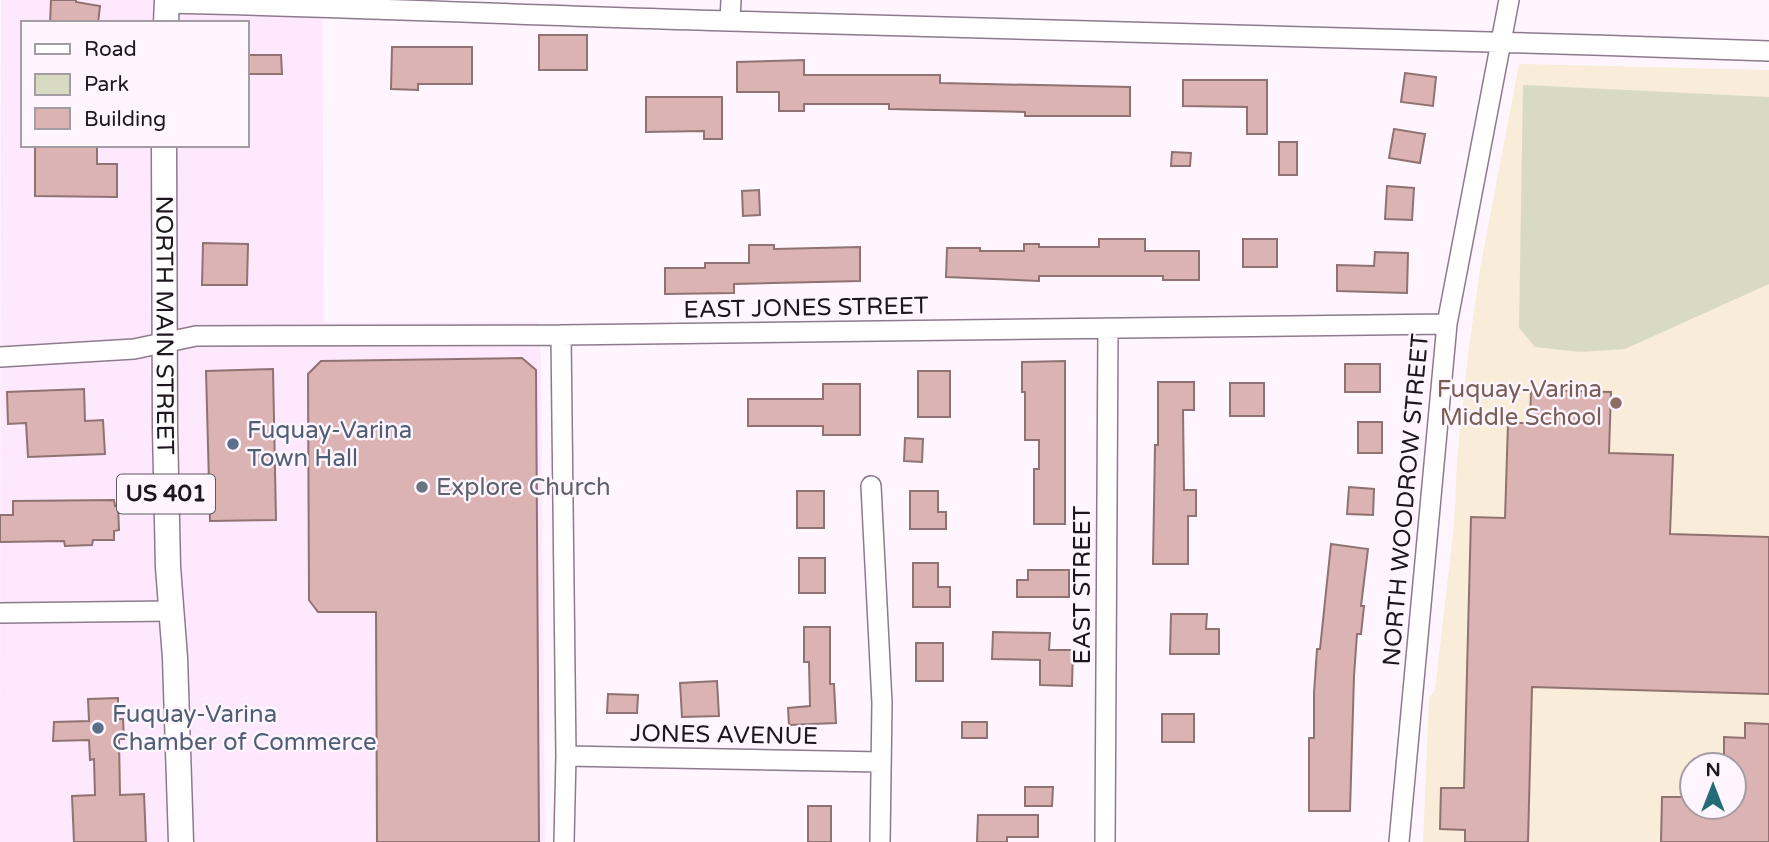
<svg xmlns="http://www.w3.org/2000/svg" width="1769" height="842" font-family="'Varela Round',sans-serif">
<style>
.built{fill:#fee8fe;fill-rule:evenodd}
.education{fill:#f9edd9;fill-rule:evenodd}
.green{fill:#d8dbc2}
.building{fill:#dbb3b2;stroke:#8f7271;stroke-width:2}
.lines{fill:none;stroke-linecap:round;stroke-linejoin:round}
.minor-casing{stroke:#8d7a8d;stroke-width:22}
.major-casing{stroke:#8d7a8d;stroke-width:27}
.minor{stroke:#fff;stroke-width:19}
.major{stroke:#fff;stroke-width:24}
.education-dot{fill:#8d6e63;stroke:#fef5fe;stroke-width:2.5}
.service-dot{fill:#5c6f8a;stroke:#fef5fe;stroke-width:2.5}
.worship-dot{fill:#6b7280;stroke:#fef5fe;stroke-width:2.5}
.labels{text-anchor:middle;dominant-baseline:central;stroke-width:5;stroke-linejoin:round;paint-order:stroke}
.shield{fill:#fef5fe;stroke:#605961;stroke-width:2}
.shield-label{font-size:23px;font-weight:bold;fill:#1d161e}
.street-label{font-size:24px;fill:#1d161e;stroke:#fef5fe}
.education-label{font-size:24px;fill:#785e54;stroke:#fef5fe;text-anchor:end}
.service-label{font-size:24px;fill:#4e5e75;stroke:#fef5fe;text-anchor:start}
.worship-label{font-size:24px;fill:#5b616d;stroke:#fef5fe;text-anchor:start}
</style>
<rect width="100%" height="100%" fill="#fef5fe"/>
<path class="built" d="M1,0H322L324,323L537,322L541,355L545,842H0ZM23,23H247V145H23Z"/>
<path class="education" d="M1519,64L1769,70V842H1423L1429,698L1435,690L1454,525L1457,459L1469,347L1480,269ZM1692,765H1734V807H1692Z"/>
<path class="green" d="M1523,85L1769,97V284L1625,349L1580,352L1535,347L1519,328Z"/>
<path class="building" d="M51,0H76V2L100,6L98,23H50Z
M539,35H587V70H539Z
M392,47H472V84H418V90L391,89Z
M247,55H281L282,74H247Z
M804,60V75H940V83L1130,87V116H1025V112L889,109V104H804V111H779V92H737V62Z
M1405,73L1436,77L1433,106L1401,102Z
M1183,80H1267V134H1247V107L1183,106Z
M646,97H722V139H704V131L646,132Z
M1394,129L1425,134L1420,163L1389,158Z
M1279,142H1297V175H1279Z
M35,145H97V164H117V197L35,196Z
M1172,152L1191,153L1190,166H1171Z
M1387,186L1414,188L1412,220L1385,219Z
M759,190L760,215L743,216L742,191Z
M1099,239H1145V251H1199V280H1163V276H1039V281L946,277L947,248H980V251H1024V244H1039V247H1099Z
M1243,239H1277V267H1243Z
M203,243L248,244L247,285H202Z
M749,245H774V249L860,247V281L734,284V293L665,294V268H705V263H749Z
M1375,252L1408,253L1407,293L1337,291V265L1374,266Z
M522,358L536,370L539,842H377L376,612H318L309,600L308,374L321,361Z
M1065,361V524H1034V469H1039V440H1025V392H1022V362Z
M1345,364H1380V392H1345Z
M273,369L276,520L210,521L206,371Z
M918,371H950V417H918Z
M1158,382H1194V410H1183L1184,490H1196V516H1188V564H1153L1155,445H1158Z
M1230,383H1264V416H1230Z
M823,384H860V435H823V426H748V399H823Z
M84,389L85,421L103,420L105,454L28,457L26,423L8,424L7,392Z
M1531,390L1611,392L1609,453L1673,455L1670,534L1769,537V694L1532,687L1528,842H1465V830L1440,829L1441,788H1464L1471,517L1505,518L1508,423H1530Z
M1358,422H1382V453H1358Z
M905,438L923,439L922,462L904,461Z
M1349,487L1374,489L1373,515L1347,514Z
M797,491H824V528H797Z
M910,491H938V512H946V529H910Z
M114,500L115,506H118L119,530L114,531V540H93L92,545L65,546L64,541L0,542V515H13V501Z
M1331,544L1368,549L1361,606H1364L1361,634H1357L1354,676L1350,811H1309V738H1314V693L1317,649H1320Z
M799,558H825V593H799Z
M913,563H938V587H950V607H913Z
M1028,570H1069V597H1017V580H1028Z
M1171,614H1207L1206,629H1219V654H1170Z
M804,627H830V684H834L836,723L789,725L788,708L810,706L809,662H804Z
M993,632L1050,633L1049,650H1073L1072,686L1040,685V660L992,659Z
M916,643H943V681H916Z
M717,681L719,716L682,717L680,683Z
M608,694L638,695L637,713H607Z
M118,698V719H123L124,739H119L120,795L144,794L146,842H74L72,796L95,795L94,759L90,760L89,740L53,741L54,722L89,721L88,699Z
M1162,714H1194V742H1162Z
M962,722H987V738H962Z
M1745,723L1769,724V842H1661L1662,797H1692V807H1734V765H1724V737L1745,738Z
M1025,787H1053L1052,806H1025Z
M808,806H831V842H808Z
M978,815H1038V837H1007V842H977Z"/>
<g class="lines">
<g class="minor-casing">
<path id="minor" d="M167,3C355,7 543,16 730,21C1077,32 1423,38 1769,51
M730,21L731,0
M561,335L566,756L564,842
M0,357L134,349L196,336L561,335L1447,324
M871,486L882,703L880,842
M0,613L171,611
M566,756L881,762
M1105,842L1108,328
M1399,842L1447,324L1509,0"/>
</g>
<g class="major-casing">
<g id="major">
<path d="M166,23L167,0"/>
<path id="s1" d="M164,145L165,429L168,567L175,658L181,842"/>
</g>
</g>
<use href="#minor" class="minor"/>
<use href="#major" class="major"/>
</g>
<circle class="education-dot" cx="1616" cy="403" r="7"/>
<g class="service-dot">
<circle cx="233" cy="444" r="7"/>
<circle cx="98" cy="728" r="7"/>
</g>
<circle class="worship-dot" cx="422" cy="487" r="7"/>
<g class="labels">
<rect class="shield" x="117" y="474.5" width="98" height="39" rx="5"/>
<g class="shield-label">
<text x="166" y="494">US 401</text>
</g>
<g class="street-label">
<text transform="translate(806 308) rotate(-1)">EAST JONES STREET</text>
<text stroke="none"><textPath href="#s1" startOffset="180">NORTH MAIN STREET</textPath></text>
<text transform="translate(1406 500) rotate(-85)">NORTH WOODROW STREET</text>
<text transform="translate(1082 585) rotate(-90)">EAST STREET</text>
<text transform="translate(724 735) rotate(1)">JONES AVENUE</text>
</g>
<g class="education-label">
<text x="1602" y="389">Fuquay-Varina<tspan x="1602" dy="28">Middle School</tspan></text>
</g>
<g class="service-label">
<text x="247" y="430">Fuquay-Varina<tspan x="247" dy="28">Town Hall</tspan></text>
<text x="112" y="714">Fuquay-Varina<tspan x="112" dy="28">Chamber of Commerce</tspan></text>
</g>
<g class="worship-label">
<text x="436" y="487">Explore Church</text>
</g>
</g>
<rect x="21" y="21" width="228" height="126" fill="#fef5fe" stroke="#a49ca4" stroke-width="2"/>
<rect x="35" y="44" width="35" height="10" fill="#ffffff" stroke="#a49ca4" stroke-width="2"/>
<text x="84" y="56" font-size="21" fill="#1d161e">Road</text>
<rect x="35" y="74" width="35" height="21" fill="#d8dbc2" stroke="#a49ca4" stroke-width="2"/>
<text x="84" y="91" font-size="21" fill="#1d161e">Park</text>
<rect x="35" y="108" width="35" height="21" fill="#dbb3b2" stroke="#a49ca4" stroke-width="2"/>
<text x="84" y="126" font-size="21" fill="#1d161e">Building</text>
<g transform="translate(1713 786)"><circle r="33" fill="#fef5fe" stroke="#a49ca4" stroke-width="2"/>
<path d="M0-5L12 26L0 18L-12 26Z" fill="#256c7a"/>
<text y="-10" font-size="19" font-weight="bold" text-anchor="middle" fill="#1d161e">N</text>
</g>
</svg>
